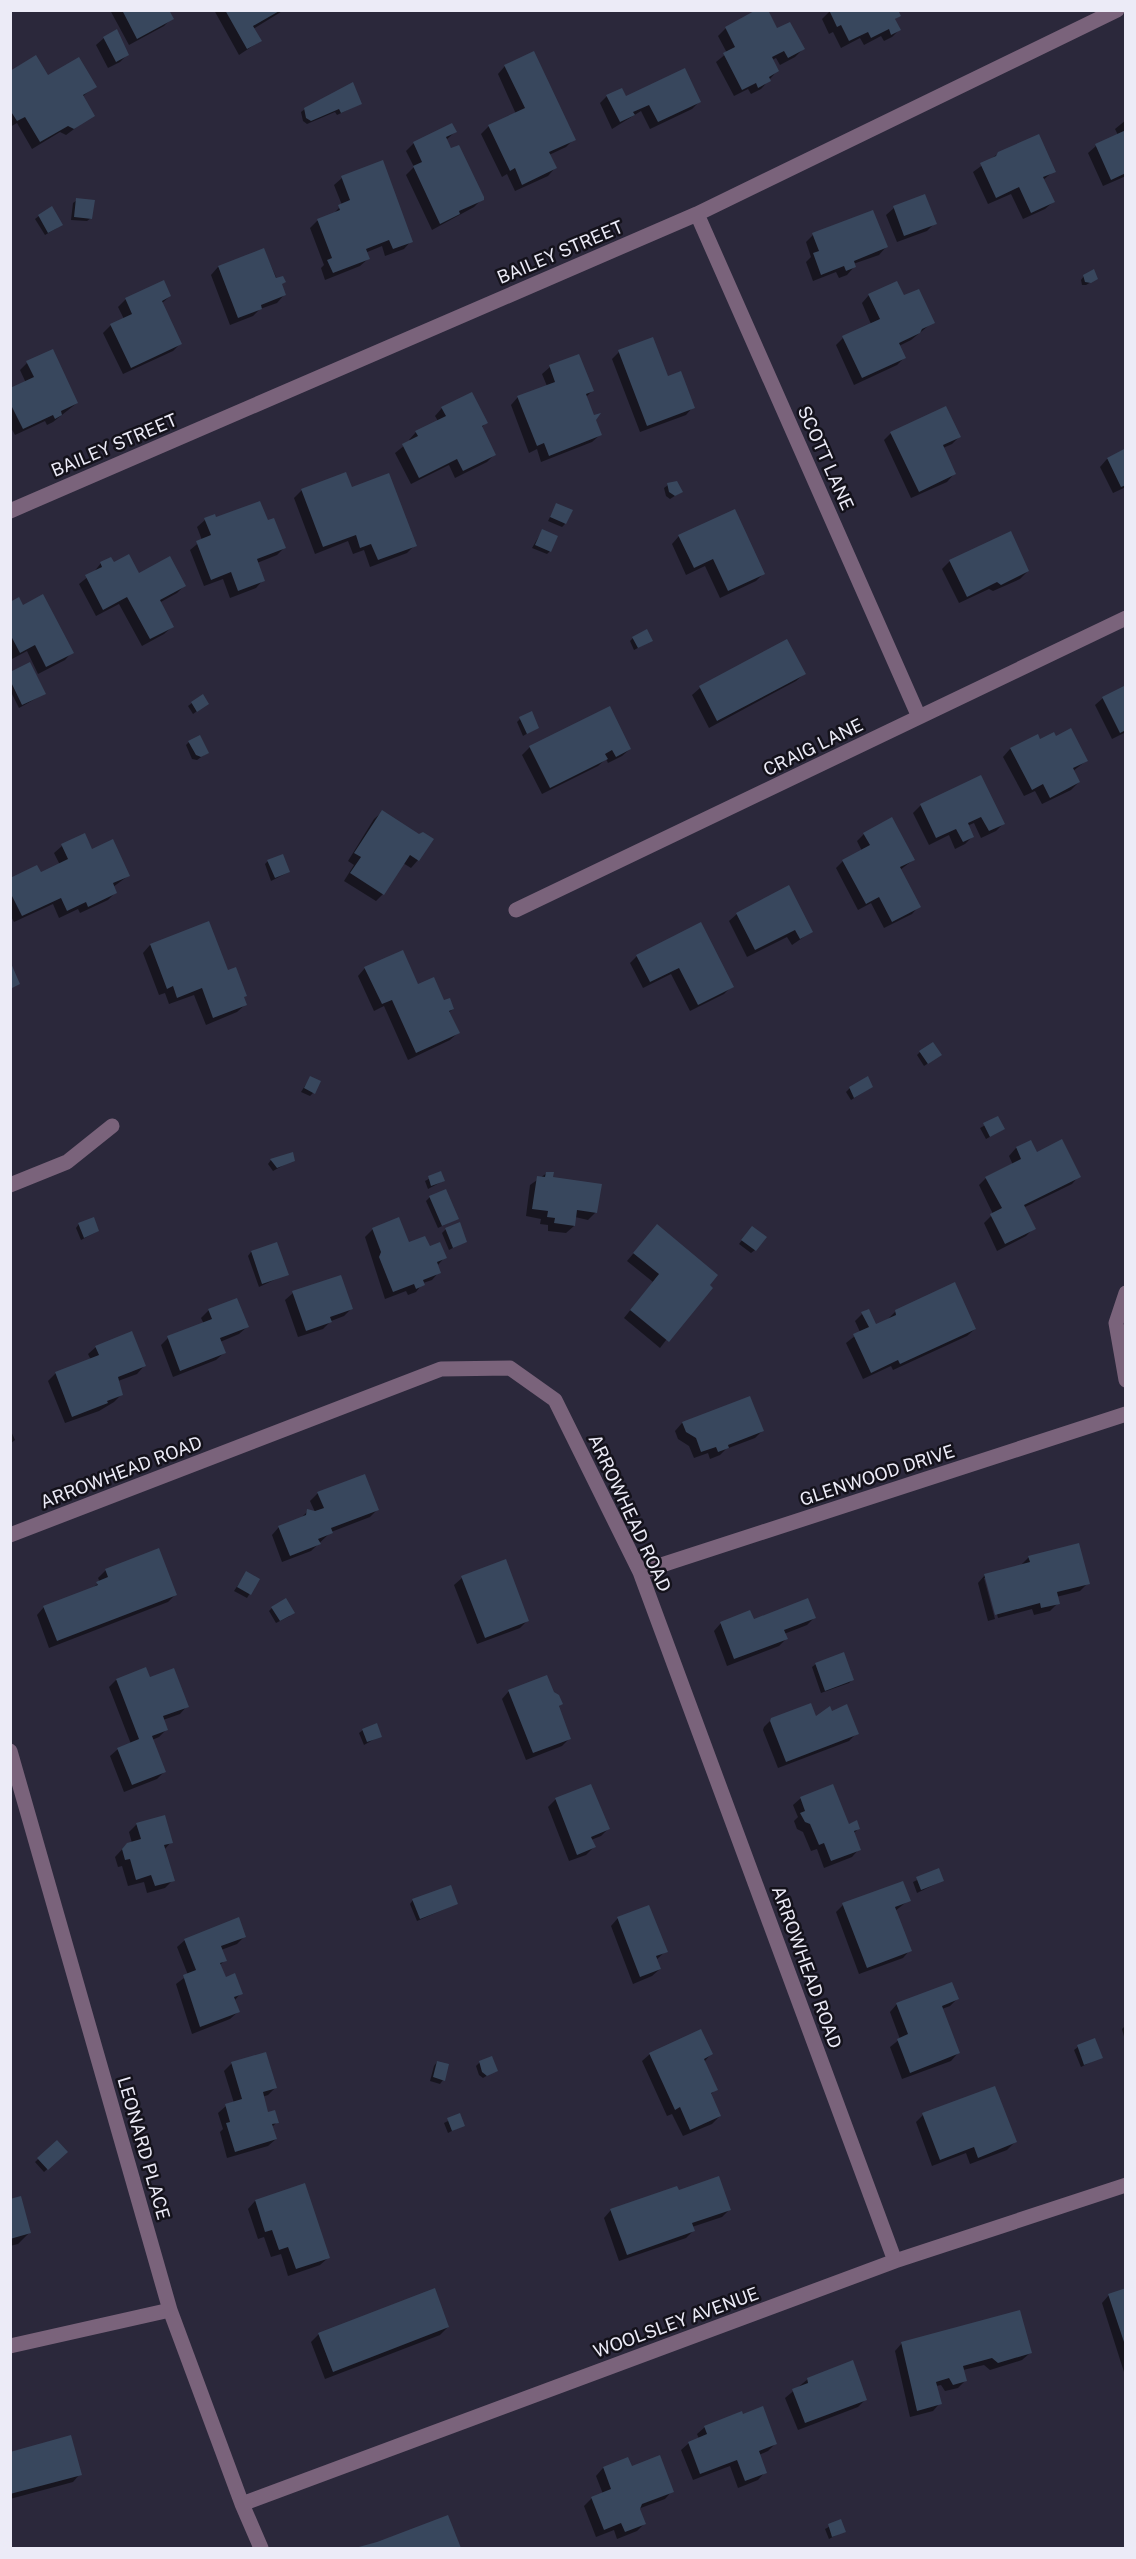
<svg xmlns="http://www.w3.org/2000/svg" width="1136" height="2559" font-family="'Public Sans',sans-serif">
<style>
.shadow{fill:#0007}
.building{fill:#38475d}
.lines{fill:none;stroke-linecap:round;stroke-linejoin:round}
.minor{stroke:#7a637b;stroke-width:15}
.labels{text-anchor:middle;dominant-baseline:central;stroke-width:5;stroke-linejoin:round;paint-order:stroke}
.street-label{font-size:18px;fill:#ecebf7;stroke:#14121b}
</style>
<rect width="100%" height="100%" fill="#2b283b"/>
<path class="shadow" d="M110,10H168L172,18L164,26L129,45Z
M214,10H284L253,29L260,41L239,55Z
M831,10H902L898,13L899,16L894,20L899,30L892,37L884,41L881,36L864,45L860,38L841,48L833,32L829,34L822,19Z
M726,28L777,30L803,49L795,57L780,65L776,58L772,60L777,71L761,89L751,94L748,89L734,96L716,62L727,53L718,36Z
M104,38L128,54L120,62L108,68L96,45Z
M505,66L574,139L566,147L549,155L555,168L548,176L515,191L507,174L502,177L481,134L489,126L516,114L498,74Z
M10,72L95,86L82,97L93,115L66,135L60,132L32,149L17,123L10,127Z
M607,96L626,98L699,102L692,109L650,129L641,111L612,129L600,103Z
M360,104L337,115L335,112L307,124L303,121L301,112L305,109Z
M1126,120V176L1103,186L1088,153L1096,146L1118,135L1115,129Z
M452,125L455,132L446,140L482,199L474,207L432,230L406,175L414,167L406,151L414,143Z
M999,153L1054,171L1043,180L1053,202L1045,209L1023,219L1011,194L988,204L973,172Z
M342,178L411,241L404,249L385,256L382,246L365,253L368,259L360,266L325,280L321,268L324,265L310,228L317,221L332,215L342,205L334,185Z
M77,200L91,218L87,221L71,220L73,203Z
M894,208L935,223L927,231L897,242L886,215Z
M39,216L57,228L45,235L35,219Z
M813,235L886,247L879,255L853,264L854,267L847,275L839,278L836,272L813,281L806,262L811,257L806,242Z
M264,250L284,295L277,303L260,309L253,316L230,325L211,275L218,267Z
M1084,276L1096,279L1086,285H1082L1081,280Z
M163,282L170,296L161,304L180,344L173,351L123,374L103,333L111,325L124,319L118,307L126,299Z
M869,295L903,297L933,322L911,340L899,346L904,358L897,365L854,385L836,345L843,338L871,324L862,303Z
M619,352L667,378L693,407L686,415L640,432L612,359Z
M27,363L77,403L53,422L47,425L45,421L15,435L10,426V390L26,383L20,370Z
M550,367L592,391L586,397L600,435L592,442L541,462L537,449L529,453L511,405L518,397L547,386L542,374Z
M442,408L486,423L481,428L495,454L487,462L455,478L449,465L411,484L395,453L410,441L409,440L416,432L438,421L435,416Z
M891,433L959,437L952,444L943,448L954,474L947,482L911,498L884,440Z
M1126,450V487L1113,493L1100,467L1107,459Z
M668,485L681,492L670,499L666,496L664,488Z
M351,489L415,545L407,553L370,567L364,550L353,554L348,541L315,554L294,498L302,490Z
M556,505L565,524L562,527L548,521Z
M215,519L267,522L284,548L277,555L257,563L263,580L256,588L230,598L223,579L204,586L190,550L202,540L197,527L205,520Z
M542,531L550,551L547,554L532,548Z
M679,536L763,574L756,581L720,598L705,566L686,575L672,544Z
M950,561L1028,571L1020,579L993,591L989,589L959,603L942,569Z
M101,563L113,564L138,575L184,586L177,593L159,603L172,627L164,634L142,646L119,604L96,616L79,584L94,572Z
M10,604L22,607L72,652L65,660L38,674L27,651L12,659Z
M633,638L651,641L634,650L630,641Z
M787,641L804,674L796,681L709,728L692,695L700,688Z
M10,673L44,694L19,708L10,690Z
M1126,687V732L1112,739L1095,705L1103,698Z
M192,703L207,704L193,714L188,706Z
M520,719L538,727L523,736L517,722Z
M1037,736L1039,741L1086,761L1073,771L1079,782L1071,790L1042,804L1035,791L1024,796L1003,757L1010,749Z
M189,742L207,753L197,760L192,759L186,745Z
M530,747L630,749L622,756L608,763L606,759L598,766L542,794L522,755Z
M980,777L1003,824L996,831L981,838L974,823L967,826L972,837L965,844L955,849L949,835L929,845L913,813L921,805Z
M382,812L418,860L411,868L403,863L383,894L376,901L344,881L354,865L348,861L374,819Z
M864,834L913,860L900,870L919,906L912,914L884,928L871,903L858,910L836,868L843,861L862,851L857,841Z
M84,835L91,851L128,876L113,887L116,892L108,900L80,913L78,909L59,918L53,904L14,922L10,915V879L40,875L60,865L54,853L62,846Z
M268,861L289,872L271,881L265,864Z
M737,914L811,932L792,945L787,937L747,957L729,921Z
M208,923L227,972L245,1005L237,1012L206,1025L194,995L169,1004L165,993L159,995L143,953L150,945Z
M700,924L732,986L724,994L690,1011L671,974L643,988L630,963L637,956Z
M365,968L418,986L444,1002L453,1009L448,1013L458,1033L450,1040L408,1060L384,1006L374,1011L358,976Z
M920,1052L936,1058L924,1066L917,1055Z
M310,1078L313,1093L310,1096L301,1092Z
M872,1087L851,1100L846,1092L850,1088Z
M998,1118L1004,1129L986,1139L980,1128Z
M1030,1142L1036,1154L1079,1176L1072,1184L1023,1208L1034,1228L1026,1236L997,1251L984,1223L993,1214L979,1185L986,1178L1013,1165L1009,1156L1016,1148Z
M271,1160H293L273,1171L268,1164Z
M440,1173L443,1181L428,1189L425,1181Z
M547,1173L596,1212L588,1220L575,1217L574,1226L566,1233L548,1231V1225L540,1224L541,1219L526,1216L530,1185Z
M430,1197L457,1219L438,1228L426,1201Z
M79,1224L98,1231L81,1240L76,1228Z
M373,1229L408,1244L429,1248L445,1257L437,1266L439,1272L432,1280L423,1283L416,1292L408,1295L406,1291L385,1299L365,1237Z
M446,1229L466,1241L449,1250L442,1233Z
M749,1231L755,1250L751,1253L739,1244Z
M650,1234L708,1285L660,1348L624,1318L653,1282L627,1261Z
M276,1244L287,1274L259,1287L248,1256L251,1252Z
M293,1293L351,1309L344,1316L331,1321L323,1329L298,1337L285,1300Z
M209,1310L247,1327L239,1334L220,1342L224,1353L216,1360L173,1377L161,1345L168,1338L204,1324L201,1318Z
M895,1312L975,1329L967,1336L893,1370L891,1366L863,1379L846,1343L860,1332L855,1321L862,1314L875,1326L888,1319Z
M96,1347L144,1366L137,1374L118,1381L122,1394L114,1402L99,1411L65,1423L48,1381L56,1373L91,1360L88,1354Z
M682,1423L762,1431L755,1438L726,1449L720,1455L710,1459L708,1453L694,1458L689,1446L678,1439L675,1431Z
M10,1429L15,1440L10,1444Z
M318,1493L378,1509L370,1517L331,1532L311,1551L282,1562L272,1535L279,1527L300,1519L308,1511L315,1512L310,1501Z
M1029,1557L1088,1583L1080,1591L1056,1597L1058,1603L1050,1611L1034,1615L1032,1609L998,1618L987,1578H984L995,1619L988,1621L978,1583L985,1575L1021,1565Z
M106,1570L175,1595L168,1602L49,1648L37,1615L44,1607L90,1590L100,1582L98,1578Z
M246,1573L258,1580L247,1598L234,1591Z
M462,1578L528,1620L520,1628L477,1644L454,1585Z
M272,1608L290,1616L276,1623L269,1611Z
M814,1618L807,1625L784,1634L786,1639L779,1646L727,1666L714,1631L721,1623Z
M816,1664L852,1680L849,1683L821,1693L812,1667Z
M149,1679L187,1706L180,1714L163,1720L166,1730L159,1737L152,1740L164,1772L157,1779L124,1792L110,1756L118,1749L131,1744L109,1687L116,1680Z
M509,1691L553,1693L561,1704L558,1708L570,1738L562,1746L526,1760L502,1699Z
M831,1712L857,1733L849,1741L778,1768L763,1730L764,1727L772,1719L815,1718Z
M363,1730L380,1736L364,1745L359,1733Z
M801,1798L848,1826L858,1829L853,1834L859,1849L852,1857L824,1868L817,1849L811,1851L803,1832L797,1829L794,1821L798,1817L793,1805Z
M556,1799L608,1829L601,1836L591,1840L594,1847L586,1855L569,1861L548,1807Z
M137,1824L171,1842L164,1850L173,1880L165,1888L147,1893L144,1882L128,1886L122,1866L118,1867L115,1857L127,1844L132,1843L129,1832Z
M938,1870L942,1881L917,1893L913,1882Z
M413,1900L456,1904L417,1921L410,1904Z
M909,1900L895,1911L910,1950L903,1958L859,1974L836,1912L843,1905Z
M618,1918L666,1951L656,1960L660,1969L652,1976L633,1984L611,1926Z
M245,1936L237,1944L221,1950L225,1960L220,1965L225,1979L241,1993L234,2001L238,2012L230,2019L192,2034L176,1984L188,1975L177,1947L185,1940Z
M957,1999L950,2006L942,2009L958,2053L951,2061L902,2079L890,2047L900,2039L890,2012L897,2004Z
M1126,2025V2044L1122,2029Z
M1078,2047L1101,2057L1081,2067L1074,2050Z
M650,2054H711L704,2062L716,2089L710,2095L720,2116L712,2124L683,2136L672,2114L667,2116L642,2061Z
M437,2062L443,2080L440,2084L430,2081L434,2066Z
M480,2062L496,2070L483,2078L479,2075L476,2066Z
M232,2063L275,2088L268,2095L262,2097L267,2114L277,2122L272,2127L276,2139L268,2146L227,2158L220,2132L223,2129L218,2113L226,2106L234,2103L224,2071Z
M460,2115L463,2125L448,2133L444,2123Z
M923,2115L1015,2142L1007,2150L970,2164L966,2153L932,2166L916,2122Z
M57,2142L66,2152L44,2172L35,2162Z
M304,2185L328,2258L320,2265L288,2276L281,2254L271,2257L264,2237L258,2239L248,2209L255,2201Z
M678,2192L729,2210L722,2217L692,2227L693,2231L686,2238L619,2261L604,2218L611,2210Z
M10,2200L29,2233L18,2244L10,2246Z
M1126,2290V2371L1124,2372L1102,2303L1109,2295Z
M448,2327L440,2335L325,2379L311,2342L319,2334Z
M902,2343L1030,2353L1022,2360L990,2370L984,2365L963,2370L966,2380L958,2388L945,2391L941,2385L936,2386L940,2403L933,2411L910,2417L895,2351Z
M808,2379L866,2399L858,2407L798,2430L785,2398Z
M705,2427L775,2444L768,2451L759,2455L765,2472L758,2480L738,2488L730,2466L693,2480L681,2450L689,2443L699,2439L697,2434Z
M10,2454L80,2474L73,2482L10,2499Z
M628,2459L631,2468L672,2491L665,2499L638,2509L644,2524L637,2531L617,2539L614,2530L596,2537L584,2506L592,2498L603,2494L596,2476L603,2468Z
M447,2517L459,2548H361L378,2543Z
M840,2521L844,2531L829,2539L825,2529Z"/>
<path class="building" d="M122,10H169L174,19L137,39Z
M225,10H281L253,26L262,41L247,49Z
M756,10H768L777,28L790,22L805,49L788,58L784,51L772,57L779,71L769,77L771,81L758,88L756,83L742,90L723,53L735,47L725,27Z
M829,10H898L901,16L895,19L901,30L891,35L889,29L871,38L868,32L849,41L841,25L837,27Z
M117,29L129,55L116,62L103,37Z
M534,51L576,140L549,152L557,168L522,185L515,168L510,171L488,125L525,108L504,65Z
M36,55L48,75L79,57L97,87L83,95L95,116L74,129L68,126L40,142L25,117L17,121L10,110V71Z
M685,68L701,102L658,122L649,105L633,112L635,115L620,122L606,95L622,88L626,96Z
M353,82L362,104L341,113L339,109L311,121L306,118L304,108Z
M452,123L457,132L446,137L451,148L459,145L484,197V200L459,211L460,214L440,224L413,166L422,162L413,142Z
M1126,130V173L1111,180L1095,144Z
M1039,134L1056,172L1043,177L1055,202L1031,213L1019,187L996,198L980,163L996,156L998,152Z
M383,160L413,242L393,249L389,240L366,249L370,259L333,273L327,260L332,258L317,219L340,210L338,205L350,200L341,176Z
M925,194L937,224L904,236L893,206Z
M76,198L95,200L92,219L74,217Z
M52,206L63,225L48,233L38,215Z
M873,210L888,247L854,261L856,267L846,271L844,266L821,275L813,253L819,251L812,233Z
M264,248L276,278L283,276L286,282L282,284L286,295L261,305L262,309L238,318L218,266Z
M1094,269L1098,279L1091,283L1085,282L1083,275Z
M164,280L171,296L162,301L182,344L131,368L110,324L132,314L125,298Z
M897,281L904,295L919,289L935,323L922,329L920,333L899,343L906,358L862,378L842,336L880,319L868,294Z
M653,337L668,376L681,371L695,408L647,426L618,350Z
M53,349L78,403L61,411L62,415L55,419L53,415L23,429L10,403V388L34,377L26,361Z
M579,354L594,391L586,394L594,415L601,413L596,420L602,435L549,456L544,443L537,446L517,396L555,382L549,365Z
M472,392L488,423L482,426L496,455L463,471L457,459L419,478L402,444L418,436L415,431L446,416L441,407Z
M946,406L961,437L943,445L956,474L919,492L890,432Z
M1126,448V485L1121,487L1107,458Z
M346,472L352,487L389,473L417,546L378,560L371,544L360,548L356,535L323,547L301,489Z
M677,481L683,492L675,496L669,492L667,483Z
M260,501L268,520L274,518L286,548L257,559L265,581L238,591L231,572L211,580L196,541L211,535L204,518L215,514L216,517Z
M556,503L573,510L566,524L550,517Z
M735,509L765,574L728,591L713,559L694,568L678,535Z
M542,529L558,536L551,552L535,545Z
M1011,531L1029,571L1001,585L997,582L967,597L949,560Z
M129,554L139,573L170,556L186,586L160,600L174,627L150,639L127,597L103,610L85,575L102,567L100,562L111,557L114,562Z
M43,594L74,653L46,667L35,645L20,653L10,634V602L19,597L23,605Z
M647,629L653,641L638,648L632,637Z
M787,639L806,674L717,721L699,686Z
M30,662L46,694L22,705L10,680V672Z
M1126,685V730L1120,733L1102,697Z
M203,694L209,704L197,712L191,702Z
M610,706L631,749L616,757L612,750L605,754L608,759L550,788L529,746Z
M532,711L539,728L527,734L519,717Z
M1071,728L1088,761L1073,768L1080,782L1050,798L1043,784L1032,790L1010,748L1038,734L1040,739L1054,732L1056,736Z
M200,735L209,753L201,757L196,755L188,741Z
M981,775L1005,824L989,831L981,817L968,823L974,837L963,842L956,829L936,838L920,804Z
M382,810L419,834L423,832L434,839L419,861L410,855L384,895L350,873L361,857L354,853Z
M892,817L915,860L900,867L921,907L892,922L879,897L866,904L842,860L870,845L863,833Z
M85,833L92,849L113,839L130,876L113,883L117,893L88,907L86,902L67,911L61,898L22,916L10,892V878L37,865L41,872L68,859L61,844Z
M283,854L290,872L275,878L267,860Z
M789,885L813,932L800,939L795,930L755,950L736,913Z
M209,921L228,970L236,967L247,996L244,997L247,1005L213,1018L202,988L177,998L173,986L167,989L150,944Z
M701,922L734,987L698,1005L679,968L650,982L636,955Z
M403,950L418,984L434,977L444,1000L450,998L454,1009L449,1011L460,1033L416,1053L392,1000L382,1004L364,967Z
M10,961L20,984L10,989Z
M933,1042L942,1055L928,1064L919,1051Z
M310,1076L321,1081L315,1094L304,1088Z
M868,1076L873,1087L854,1098L849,1087Z
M998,1116L1005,1129L990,1137L983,1123Z
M1062,1139L1081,1177L1024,1205L1036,1229L1005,1244L990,1214L1002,1208L985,1177L1021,1159L1016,1147L1031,1140L1037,1152Z
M293,1152L295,1161L277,1168L270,1159Z
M441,1171L445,1181L431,1186L428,1176Z
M546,1172H554L553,1177L602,1184L597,1213L577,1210L575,1226L554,1223L555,1218L547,1217L548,1211L532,1209L537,1176L545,1177Z
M446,1189L459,1219L442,1226L429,1196Z
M94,1217L99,1231L84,1238L78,1223Z
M399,1217L409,1242L425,1236L430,1246L440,1242L447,1258L437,1262L441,1273L423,1280L425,1285L416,1289L414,1284L393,1292L379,1257L381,1252L372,1228Z
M460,1222L467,1242L453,1248L445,1228Z
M657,1224L718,1275L710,1285L713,1288L669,1342L630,1310L659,1274L633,1253Z
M752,1226L767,1237L756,1251L741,1240Z
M277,1242L289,1275L262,1284L251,1251Z
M341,1275L353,1309L330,1317L332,1322L306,1331L292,1291Z
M955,1282L976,1329L900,1364L898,1360L871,1373L853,1334L869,1327L861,1312L869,1309L876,1324L896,1315L895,1310Z
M237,1298L249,1327L220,1338L226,1353L180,1371L167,1336L212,1319L208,1309Z
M132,1331L146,1366L118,1377L123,1395L107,1401L108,1403L72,1417L55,1372L99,1355L95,1346Z
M750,1396L764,1431L728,1445L729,1448L718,1452L716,1447L701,1452L696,1438L686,1432L682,1422Z
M365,1474L379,1510L331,1528L333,1533L318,1539L321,1544L290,1556L278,1526L306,1515L307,1509L315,1511L324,1508L317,1492Z
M1079,1543L1090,1584L1057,1592L1060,1604L1041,1608L1040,1603L995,1615L984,1574L1030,1562L1028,1556Z
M159,1548L177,1595L57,1641L43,1606L98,1585L96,1582L108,1577L105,1569Z
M506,1559L529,1621L485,1638L461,1576Z
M246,1571L260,1579L251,1595L237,1587Z
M286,1598L295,1613L280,1621L271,1607Z
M808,1598L816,1618L784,1630L788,1639L734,1659L720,1622L750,1610L754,1619Z
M844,1652L854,1680L825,1691L815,1663Z
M146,1667L150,1677L174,1668L189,1707L163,1716L168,1730L152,1736L166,1772L132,1785L117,1748L139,1739L116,1679Z
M547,1675L554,1692L559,1695L563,1704L559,1706L571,1739L533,1753L508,1690Z
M811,1703L816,1716L830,1706L832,1711L847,1704L859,1734L786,1762L770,1721L771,1718Z
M377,1723L382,1737L367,1742L362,1729Z
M591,1784L610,1829L591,1837L596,1847L577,1855L555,1798Z
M833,1784L849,1824L857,1820L860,1829L854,1831L861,1850L831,1861L824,1843L819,1845L810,1824L805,1822L800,1813L805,1811L800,1797Z
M165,1815L173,1843L164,1845L175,1881L155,1886L151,1875L136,1880L130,1859L125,1860L122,1849L127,1843L141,1839L136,1823Z
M939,1868L944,1881L921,1890L916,1877Z
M903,1881L911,1901L895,1907L912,1951L867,1968L842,1903Z
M451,1885L458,1904L420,1919L412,1899Z
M649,1905L668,1952L656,1956L661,1969L640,1977L617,1917Z
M239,1917L246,1937L221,1946L227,1961L220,1963L226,1977L235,1973L243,1994L234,1997L240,2012L200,2027L183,1975L196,1970L184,1939Z
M952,1982L959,1999L942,2006L960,2053L910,2073L897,2039L908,2034L896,2003Z
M701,2029L713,2054L704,2059L718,2090L711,2093L721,2116L690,2130L680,2107L675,2110L649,2053Z
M1095,2038L1103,2058L1084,2065L1077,2045Z
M266,2052L277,2088L263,2092L268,2112L275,2110L279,2123L272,2124L277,2139L235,2152L226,2123L230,2122L225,2104L242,2099L231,2062Z
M492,2056L498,2071L487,2076L482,2072L479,2061Z
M437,2061L449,2064L445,2081L433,2077Z
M995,2086L1017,2142L978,2158L974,2147L940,2160L922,2113Z
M460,2113L465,2126L452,2131L447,2118Z
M57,2140L68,2152L48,2170L37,2158Z
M719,2176L731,2210L692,2223L695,2231L627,2255L610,2209L677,2186L679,2190Z
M305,2183L330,2258L296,2269L288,2247L279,2250L272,2230L265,2232L255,2200Z
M21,2196L31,2233L10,2239V2199Z
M435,2288L449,2327L333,2372L318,2333Z
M1126,2288V2345H1125L1108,2294Z
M1020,2310L1032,2353L998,2363L992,2358L963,2366L967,2381L953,2385L949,2378L936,2382L942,2404L917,2411L901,2342Z
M853,2360L867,2400L805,2423L792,2389L808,2383L807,2378Z
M763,2406L777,2444L759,2451L767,2473L745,2481L737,2460L700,2474L688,2442L707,2434L704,2426L742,2411L743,2414Z
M71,2435L82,2475L10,2494V2452Z
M660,2455L674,2492L642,2504L640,2509L646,2524L625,2532L621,2523L604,2530L591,2497L611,2489L603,2467L628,2457L632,2466Z
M448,2515L461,2548H355L377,2542Z
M841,2519L846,2532L832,2537L828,2524Z"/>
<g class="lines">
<path class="minor" d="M697,214L919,717
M10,511L697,214L1117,10
M516,910L1126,618
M10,1185L67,1162L112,1126
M1126,1293L1116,1323L1126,1380
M10,1535L441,1369L510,1368L555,1400L640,1572L895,2261
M640,1572L1126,1414
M10,1751L170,2310L242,2504L261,2548
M10,2346L170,2310
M242,2504L895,2261L1126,2185"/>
</g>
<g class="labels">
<g class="street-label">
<text transform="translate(560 252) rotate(-23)">BAILEY STREET</text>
<text transform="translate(114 445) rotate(-23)">BAILEY STREET</text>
<text transform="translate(826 458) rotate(66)">SCOTT LANE</text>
<text transform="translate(813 747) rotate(-26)">CRAIG LANE</text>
<text transform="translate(121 1472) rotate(-21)">ARROWHEAD ROAD</text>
<text transform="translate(877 1475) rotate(-18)">GLENWOOD DRIVE</text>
<text transform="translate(630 1513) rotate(65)">ARROWHEAD ROAD</text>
<text transform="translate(807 1967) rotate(70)">ARROWHEAD ROAD</text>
<text transform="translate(144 2148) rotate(74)">LEONARD PLACE</text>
<text transform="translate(676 2322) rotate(-20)">WOOLSLEY AVENUE</text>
</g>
</g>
<rect width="1136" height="2559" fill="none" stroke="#ecebf7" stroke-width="24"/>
</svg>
